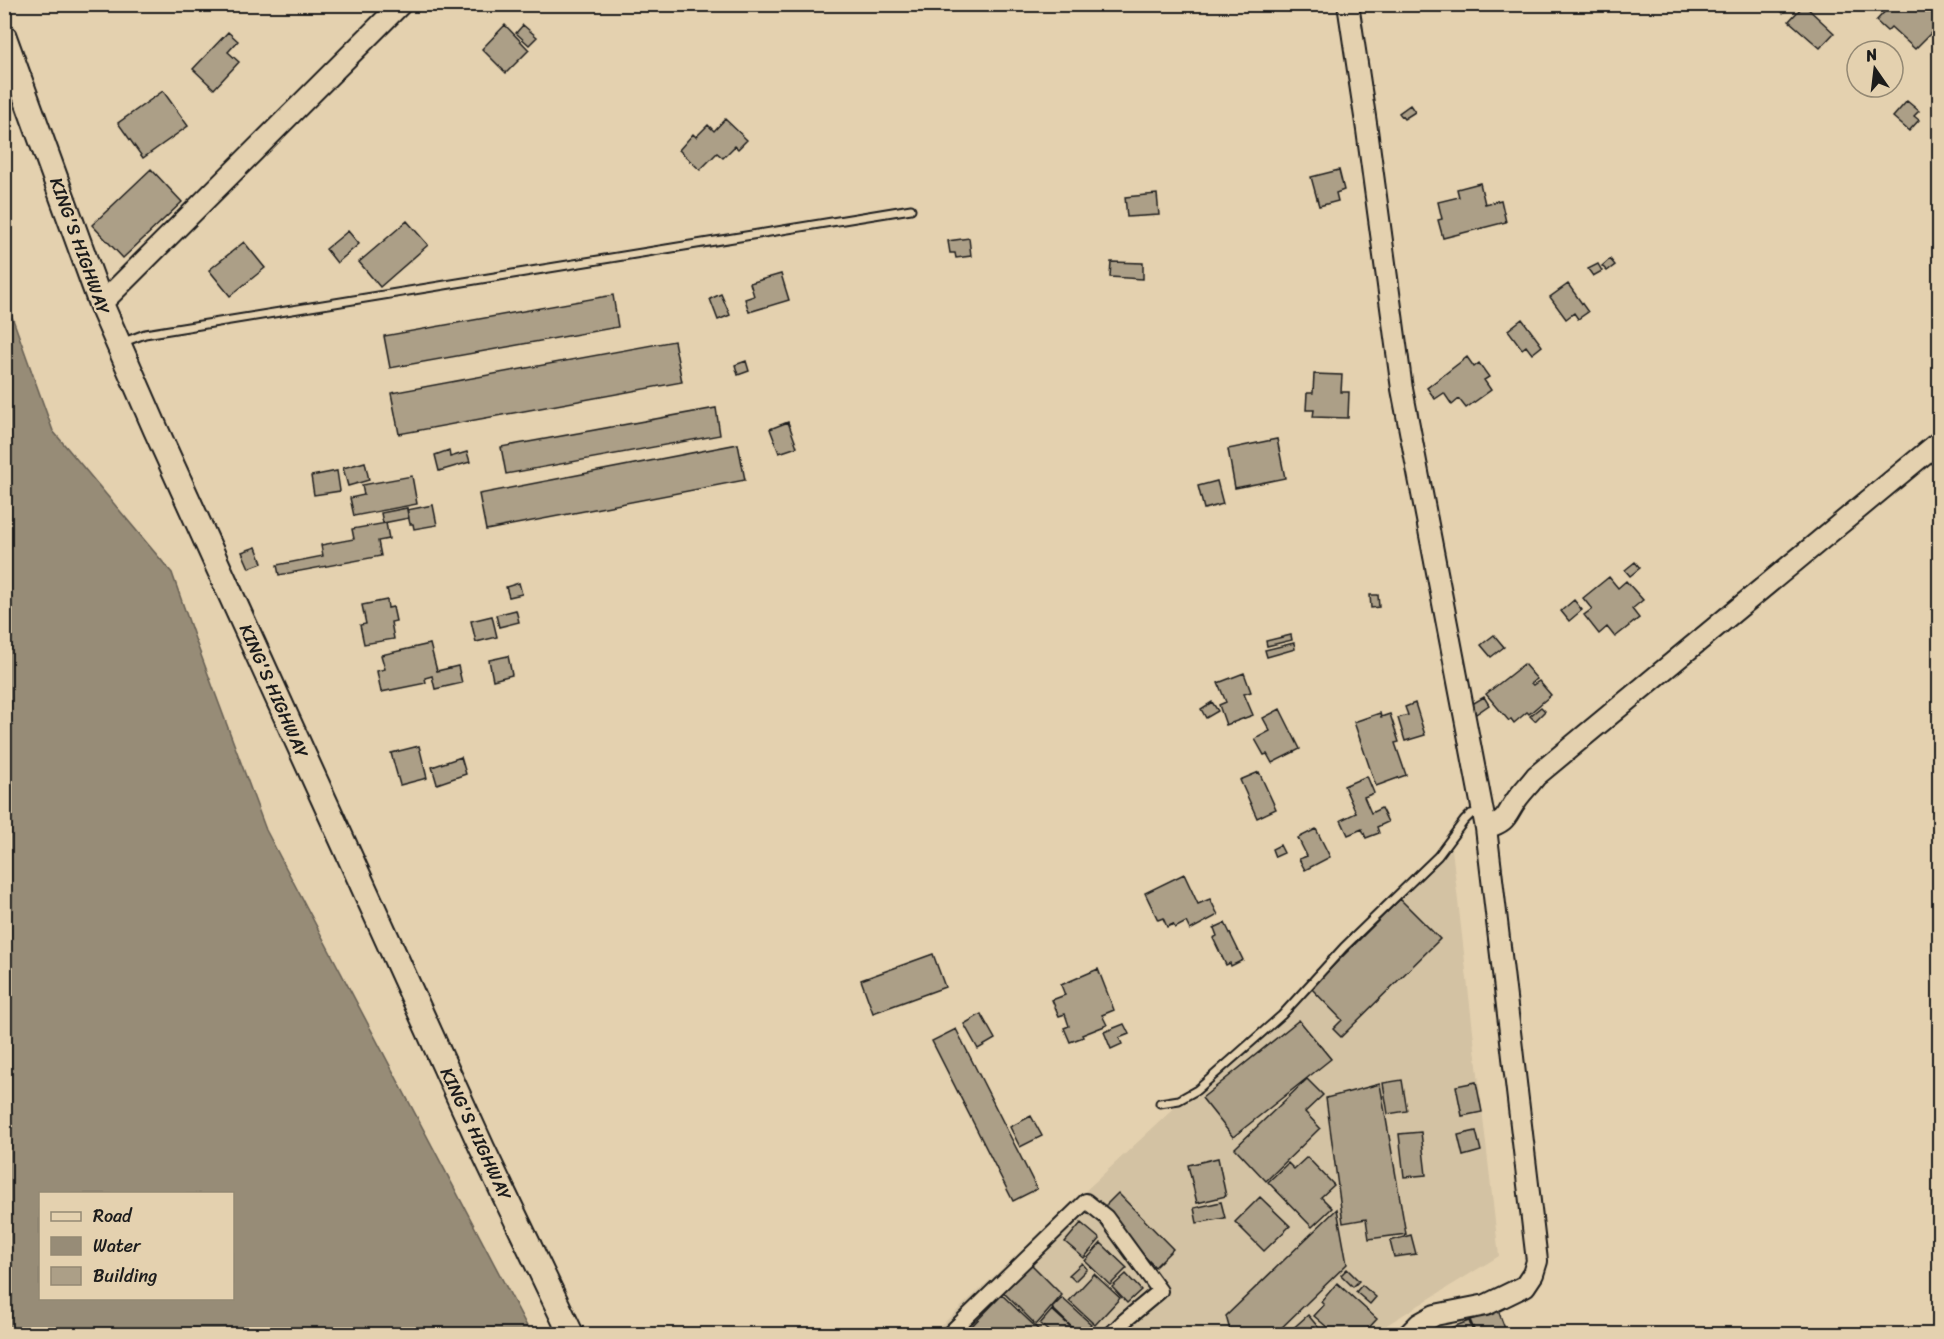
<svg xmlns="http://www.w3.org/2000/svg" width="1944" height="1339" font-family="Sriracha,sans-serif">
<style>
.built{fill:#d3c2a3}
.water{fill:#978c77;stroke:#665f53;stroke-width:1.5;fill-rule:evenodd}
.building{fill:#ac9f87;stroke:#1c1c1c;stroke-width:1.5}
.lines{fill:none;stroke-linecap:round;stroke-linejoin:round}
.lane-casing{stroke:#1c1c1c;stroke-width:11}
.street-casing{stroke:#1c1c1c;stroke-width:18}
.secondary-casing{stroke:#1c1c1c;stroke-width:24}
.highway-casing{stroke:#1c1c1c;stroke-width:28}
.lane{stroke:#e4d1af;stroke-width:7}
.street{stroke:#e4d1af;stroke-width:14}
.secondary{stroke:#e4d1af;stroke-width:20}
.highway{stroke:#e4d1af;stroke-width:24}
.labels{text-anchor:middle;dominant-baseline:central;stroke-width:4.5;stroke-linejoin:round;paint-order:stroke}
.street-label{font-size:18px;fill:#1c1c1c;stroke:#e4d1af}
</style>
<rect width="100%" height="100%" fill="#e4d1af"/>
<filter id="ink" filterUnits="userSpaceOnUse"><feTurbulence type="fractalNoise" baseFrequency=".0167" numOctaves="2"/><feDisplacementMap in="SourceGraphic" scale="12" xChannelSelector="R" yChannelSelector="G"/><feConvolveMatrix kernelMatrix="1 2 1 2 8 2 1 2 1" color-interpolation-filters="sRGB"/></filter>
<g filter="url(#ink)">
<path class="built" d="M1452,849L1499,1256L1372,1334H932Z"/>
<path class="water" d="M5,297L53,431L172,573L195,639L266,830L531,1334H5ZM40,1194H232V1298H40Z"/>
<path class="building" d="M1774,4H1791L1783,13Z
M1892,4H1940V24L1915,49L1891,27L1887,31L1876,21Z
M1804,5L1834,33L1820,48L1789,21Z
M505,25L529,50L506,73L482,49Z
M523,25L537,37L529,45L516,33Z
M228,32L238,41L228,52L239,62L214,89L193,69Z
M163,91L188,126L143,158L118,123Z
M1907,101L1919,111L1914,116L1919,120L1909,131L1893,117Z
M1410,105L1415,112L1404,119L1399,113Z
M725,119L747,140L738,149L735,146L723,158L717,153L700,170L679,150L693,134L696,137L708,125L714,131Z
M151,169L182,202L123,258L92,225Z
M1339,170L1344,190L1336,193L1338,201L1319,206L1311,177Z
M1480,183L1485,204L1501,200L1506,222L1443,238L1438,220L1442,219L1438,202L1459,197L1457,189Z
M1157,194L1159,215L1127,217L1125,197Z
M407,221L428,245L380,287L359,262Z
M348,231L359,244L337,263L326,249Z
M969,238L971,256L956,258L955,253H950L948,241Z
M244,242L265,268L230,296L209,270Z
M1610,259L1615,265L1607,271L1602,266Z
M1111,262L1143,263V279L1110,277Z
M1598,264L1602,271L1593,276L1588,269Z
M781,274L789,300L749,312L745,299L754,296L750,283Z
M1568,284L1588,312L1578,319L1574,313L1566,319L1550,297Z
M721,294L730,315L718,320L710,299Z
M613,295L618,327L390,368L384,336Z
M1522,319L1542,346L1532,354L1526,346L1522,349L1508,330Z
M674,341L682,382L399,434L391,393Z
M1467,357L1474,367L1479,363L1489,377L1484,380L1491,390L1466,408L1459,399L1452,405L1444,393L1435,399L1427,388Z
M746,361L749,371L738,375L735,365Z
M1314,374L1342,375L1341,392H1349L1348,418L1313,417L1314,410H1306L1307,393H1313Z
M716,408L720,435L506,474L501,447Z
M788,422L797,447L779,453L770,429Z
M1277,439L1285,478L1235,488L1228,449Z
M738,444L745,480L486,530L479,494Z
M449,450L450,457L467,452L470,462L439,471L435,455Z
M365,462L369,480L348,486L343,468Z
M337,471L340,491L314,495L311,476Z
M412,476L417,504L354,516L350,498L364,495L362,485Z
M1217,481L1223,504L1204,509L1198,486Z
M433,505L437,525L414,529L413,524H410L407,510Z
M407,508L409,518L383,523L381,513Z
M386,523L389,539L378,541L381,556L279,575L277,565L323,556L321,545L354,539L352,529Z
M256,547L262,563L249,568L242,552Z
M1635,562L1640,568L1630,576L1625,570Z
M1609,577L1618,588L1626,581L1643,600L1632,609L1639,618L1615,637L1607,627L1599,634L1584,615L1592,609L1583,598Z
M519,583L522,594L509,597L506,587Z
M1370,595H1378L1379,607L1371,608Z
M387,600L388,608L393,607L396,621L391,622L394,639L364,644L360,625L366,624L362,605Z
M1574,600L1582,610L1569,621L1561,611Z
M516,610L519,622L499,627L496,615Z
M492,616L497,637L476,642L471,621Z
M1291,635L1292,640L1267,646L1266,641Z
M1494,635L1504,647L1491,657L1481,645Z
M1294,643L1295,649L1267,657L1265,650Z
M430,644L437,671L458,666L462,683L435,689L432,676L425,678L426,683L381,692L377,671L385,669L381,655Z
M508,656L512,675L493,680L489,660Z
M1524,664L1537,679L1531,683L1533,685L1539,681L1551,695L1529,714L1527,712L1514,723L1511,719L1509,721L1486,694Z
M1244,673L1251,692L1244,694L1253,715L1226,725L1219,705L1226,702L1218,683Z
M1484,697L1489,705L1473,716L1467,707Z
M1212,702L1218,711L1206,718L1201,709Z
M1415,703L1425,735L1405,741L1398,718L1408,715L1405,707Z
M1541,707L1545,711L1535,721L1530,716Z
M1280,709L1300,749L1272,763L1267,754L1264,755L1255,739L1270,731L1263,718Z
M1380,713L1381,717L1390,714L1399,742L1395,743L1406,775L1376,786L1354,722Z
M419,746L427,778L400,785L391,753Z
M461,757L466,774L437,784L432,767Z
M1259,772L1276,809L1257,818L1240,780Z
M1367,776L1374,793L1364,797L1371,813L1381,808L1388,822L1377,827L1379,833L1366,838L1362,829L1348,835L1341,820L1356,813L1344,786Z
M1316,829L1330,857L1305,870L1299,859L1307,856L1298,838Z
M1280,845L1284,853L1275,857L1272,849Z
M1184,874L1198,904L1210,899L1218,915L1190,930L1186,922L1175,928L1173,924L1167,927L1163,918L1158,920L1145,893Z
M1400,899L1440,939L1341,1037L1333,1029L1342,1020L1311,988Z
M1225,923L1243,960L1231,966L1230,963L1226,965L1213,938L1217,936L1214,928Z
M933,954L945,987L873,1013L861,980Z
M1098,969L1114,1010L1102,1015L1107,1025L1082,1035L1083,1037L1070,1042L1064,1028L1069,1026L1065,1014L1059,1016L1052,1000L1065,995L1061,985Z
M981,1014L995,1039L978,1049L964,1024Z
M1299,1020L1331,1059L1233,1137L1202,1098Z
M1124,1024L1129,1034L1119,1038L1122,1044L1111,1049L1104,1032Z
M956,1029L1037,1189L1013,1201L932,1041Z
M1307,1079L1323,1095L1305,1112L1320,1128L1266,1181L1235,1148Z
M1402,1080L1407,1111L1388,1114L1383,1083Z
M1476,1082L1482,1112L1462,1116L1456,1086Z
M1380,1084L1406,1234L1369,1239L1366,1219L1343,1223L1326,1098Z
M1031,1116L1042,1136L1020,1147L1010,1127Z
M1476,1131L1481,1151L1463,1156L1458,1135Z
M1421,1132L1426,1175L1404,1177L1399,1134Z
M1307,1157L1334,1185L1321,1197L1332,1208L1312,1227L1268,1182L1288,1163L1294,1169Z
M1218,1158L1226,1196L1197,1203L1188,1165Z
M1118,1193L1173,1249L1155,1267L1100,1211Z
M1260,1197L1290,1226L1264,1251L1235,1222Z
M1221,1202L1225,1218L1197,1223L1194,1208Z
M1337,1209L1347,1264L1275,1334H1231L1226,1316Z
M1081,1223L1100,1239L1084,1258L1065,1242Z
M1411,1235L1416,1254L1394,1257L1390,1241Z
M1101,1243L1127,1268L1110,1285L1085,1261Z
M1028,1261L1062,1295L1036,1325L999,1288Z
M1082,1263L1087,1269L1075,1281L1069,1275Z
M1347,1269L1359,1281L1353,1287L1341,1275Z
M1094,1274L1120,1298L1095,1325L1069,1301Z
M1126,1274L1141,1290L1127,1303L1112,1287Z
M1337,1283L1377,1319L1363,1334H1335L1314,1316L1324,1305L1321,1302Z
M1362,1285L1376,1297L1370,1304L1356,1292Z
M1002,1295L1024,1316L1043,1334H964Z
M1062,1298L1091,1324L1081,1334H1079L1052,1308Z
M1052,1310L1074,1330L1070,1334H1052L1040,1324Z
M1498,1310L1507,1334H1476L1470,1320Z
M1308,1315L1323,1333L1321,1334H1291L1289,1332Z
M1469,1321L1474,1334H1440L1439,1332Z"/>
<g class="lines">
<g class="lane-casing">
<path id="lane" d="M121,343L145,334L911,209
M1160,1103L1179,1100L1197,1090L1282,1015L1344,947L1438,856L1464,821L1471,814L1480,812"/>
</g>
<g class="street-casing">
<path id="street" d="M949,1334L1086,1201L1106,1217L1160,1291L1123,1322L1111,1334"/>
</g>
<g class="secondary-casing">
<path id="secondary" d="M1348,4L1367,130L1402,389L1486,828
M101,304L401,4
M1409,1334L1419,1324L1435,1315L1486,1305L1525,1286L1533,1274L1537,1261L1486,828C1509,821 1505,816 1517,799C1523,791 1530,784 1536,776L1940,441"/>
</g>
<g class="highway-casing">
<path id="highway" d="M4,37L101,304L156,430L482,1148L571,1334"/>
</g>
<use href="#lane" class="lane"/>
<use href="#street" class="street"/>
<use href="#secondary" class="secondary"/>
<use href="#highway" class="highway"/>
</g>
</g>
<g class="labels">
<g class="street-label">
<text transform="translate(80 246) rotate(70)">KING'S HIGHWAY</text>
<text transform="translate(274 691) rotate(66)">KING'S HIGHWAY</text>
<text transform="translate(476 1134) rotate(65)">KING'S HIGHWAY</text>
</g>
</g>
<rect width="1944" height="1339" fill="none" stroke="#e4d1af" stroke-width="24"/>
<rect x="12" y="12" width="1920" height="1315" fill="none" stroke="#1c1c1c" stroke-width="2" filter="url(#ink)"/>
<rect x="39" y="1192" width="195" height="108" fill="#e4d1af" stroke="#948974" stroke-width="1.5"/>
<rect x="51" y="1212" width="30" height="9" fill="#e4d1af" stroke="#948974" stroke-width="1.5"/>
<text x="93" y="1222" font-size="18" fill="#1c1c1c">Road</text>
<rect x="51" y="1237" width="30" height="18" fill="#978c77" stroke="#948974" stroke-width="1.5"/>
<text x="93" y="1252" font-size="18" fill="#1c1c1c">Water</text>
<rect x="51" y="1267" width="30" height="18" fill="#ac9f87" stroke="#948974" stroke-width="1.5"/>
<text x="93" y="1282" font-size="18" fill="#1c1c1c">Building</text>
<g transform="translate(1875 69) rotate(346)"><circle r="28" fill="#e4d1af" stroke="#948974" stroke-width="1.5"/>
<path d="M0-4.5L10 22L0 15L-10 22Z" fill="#1c1c1c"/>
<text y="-9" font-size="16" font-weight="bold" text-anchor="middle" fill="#1c1c1c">N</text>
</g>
</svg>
